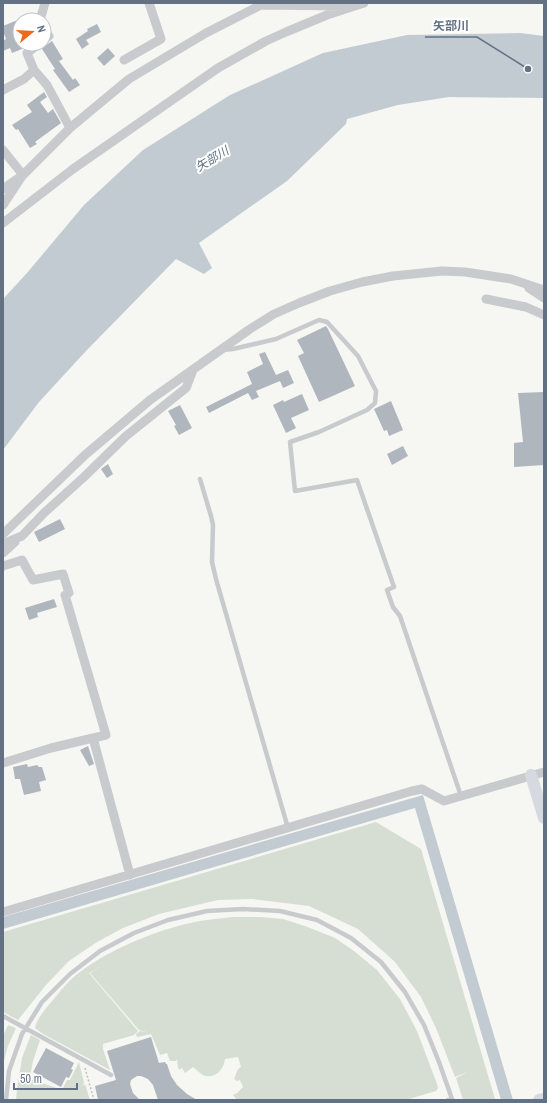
<svg xmlns="http://www.w3.org/2000/svg" width="547" height="1103" font-family="'Archivo Narrow','Noto Sans JP',sans-serif">
<style>
.green{fill:#d6ded3}
.water{fill:#c3cbd2}
.building{fill:#b0b6bd}
.lines{fill:none;stroke-linecap:round;stroke-linejoin:round}
.path{stroke:#bfc0c3;stroke-width:1.5;stroke-dasharray:2 2;stroke-linecap:butt}
.lane{stroke:#c8cace;stroke-width:4.5}
.street{stroke:#c8cace;stroke-width:9}
.secondary{stroke:#d6d9df;stroke-width:12}
.labels{text-anchor:middle;dominant-baseline:central;stroke-width:4;stroke-linejoin:round;paint-order:stroke}
.water-label{font-size:12px;font-style:italic;fill:#5f7382;stroke:#fff}
.leader{fill:none;stroke:#637185;stroke-width:1.5}
.callout-dot{fill:#637185;stroke:#fff;stroke-width:1.5}
.callout-label{font-size:12px;text-anchor:middle;font-weight:bold;fill:#637185;stroke:#fff;stroke-width:4;stroke-linejoin:round;paint-order:stroke}
</style>
<rect width="100%" height="100%" fill="#f6f6f2"/>
<path class="green" d="M376,822L421,849L495,1099L492,1100H463L456,1078L468,1072L455,1077L436,1028L421,997L395,962L358,929L309,906L252,899L218,900L159,914L123,928L97,942L69,961L46,985L18,1020L3,1012V932Z
M232,917H261L283,919L305,926L335,938L354,951L377,970L400,999L417,1031L437,1084L438,1088L436,1091L406,1100H237L233,1095L237,1093H238V1092L243,1087L240,1080L237,1081L234,1079L238,1069L241,1067L238,1057L225,1059C224,1068 217,1078 206,1076C201,1075 197,1070 193,1067L185,1073L182,1068L179,1070L178,1067L177,1059L176,1061H170L167,1053L160,1055L151,1034L137,1037L136,1034L140,1031L146,1032L139,1030L90,973L102,965L89,973L138,1031L134,1035L103,1044V1049L110,1070L43,1034L35,1028C37,1018 46,1008 53,1000C61,990 70,979 80,972C109,950 152,932 186,924C201,920 217,919 232,917Z
M8,1025L16,1028L8,1046L3,1064V1036Z
M31,1035L40,1040L33,1061L30,1077L28,1078L62,1090L67,1080H70L79,1062L84,1083L82,1086L85,1084L90,1100H16L17,1089L22,1058Z"/>
<path class="water" d="M520,33L544,36V98L449,97L398,105L347,119L346,124L287,181L199,243L212,268L204,274L176,259L86,351L39,402L3,450V299L27,273L84,205L143,150L230,95L323,53L407,35Z
M423,795L513,1100H501L415,808L3,929V917Z"/>
<path class="building" d="M20,19V33L16,35L22,49L12,53L10,48L3,51V41L6,39L3,31V26Z
M97,24L101,32L86,40L89,44L82,49L76,39L88,31L87,29Z
M52,41L63,59L59,61L73,80L75,78L80,85L69,92L53,70L55,69L42,49L45,46Z
M108,48L115,56L104,66L97,58Z
M44,92L47,97L40,102L48,113L53,109L61,123L35,142L37,144L30,148L18,129L16,130L12,125L32,112L27,105Z
M326,326L328,329L355,386L319,402L298,356L304,353L297,340Z
M265,352L276,375L288,370L294,383L283,388L280,381L256,391L259,397L252,400L248,393L209,413L206,407L252,384L247,372L263,364L259,354Z
M544,392V465L514,467V443L523,442L518,393Z
M302,394L309,410L291,418L296,428L286,433L273,405L283,400L284,402Z
M391,401L403,430L389,436L387,430L384,431L374,409Z
M180,405L192,428L179,435L174,426L176,425L168,411Z
M403,446L408,456L392,465L387,454Z
M108,464L113,474L107,478L101,469Z
M60,519L65,529L39,542L34,532Z
M54,599L57,607L37,613L38,617L29,620L25,608Z
M88,746L94,764L89,766L80,750Z
M27,764L28,767L37,765L39,767H42L46,780L39,782L41,791L24,795L20,779H15L13,767Z
M151,1037L159,1063L165,1062L166,1064H167L171,1076L177,1085L187,1094L197,1100H158L153,1085L148,1079L141,1076H137L131,1080L130,1084L133,1093L140,1100H98L95,1086L116,1080L107,1051Z
M46,1048L74,1063L71,1069L73,1070L69,1078L66,1077L61,1087L33,1072Z"/>
<g class="lines">
<path class="path" d="M85,1068L94,1100"/>
<path class="lane" d="M223,350L233,349L276,339L319,320L327,322L358,356L376,391L375,403L367,410L319,432L290,442L295,491L357,480L394,587L387,590L393,607L400,616L461,796
M200,479L211,516L213,525L212,562L216,579L288,828
M3,1016L111,1075
M6,1100L9,1071L22,1034L42,1002L70,974L100,951L134,933L168,920L207,911L243,909L280,911L317,920L351,938L381,962L405,992L424,1025L439,1062L452,1099L448,1100"/>
<path class="street" d="M261,5L345,6
M40,20L45,3
M44,29L49,36L44,40
M124,60L161,39L149,3
M34,70L27,53L39,44
M3,90L24,79L34,70L47,85L70,128
M3,150L23,175L3,189
M3,205L22,176L70,128L129,79L206,33L261,5V3
M3,223L73,169L218,68L266,41L286,32L327,15L364,3
M529,288L544,298
M486,299L526,307L544,315
M3,534L85,455L150,400L250,329L274,314L299,303L330,291L362,282L393,276L442,271L465,272L511,279L544,290
M3,544L22,536L44,513L84,477L126,436L186,388L193,370
M3,553L15,542
M3,566L22,560L33,580L63,574L69,593L65,595L106,735L89,739
M3,763L51,748L93,738L130,875
M3,912L412,791L422,789L444,801L544,772"/>
<path class="secondary" d="M531,775L544,818
M539,1100L544,1099"/>
</g>
<g class="labels">
<g class="water-label">
<text transform="translate(212 159) rotate(-31)">矢部川</text>
</g>
</g>
<path class="leader" d="M528 69L477 37H425"/>
<circle class="callout-dot" cx="528" cy="69" r="4"/>
<g class="callout-label">
<text x="451" y="30">矢部川</text>
</g>
<rect width="547" height="1103" fill="none" stroke="#637185" stroke-width="8"/>
<g transform="translate(32 32) rotate(72)"><circle r="19" fill="#ffffff" stroke="#c1c6ce"/>
<path d="M0-3L7 15L0 10L-7 15Z" fill="#eb6a1d"/>
<text y="-6" font-size="11" font-weight="bold" text-anchor="middle" fill="#637185">N</text>
</g>
<path d="M14 1083v6h63v-6" fill="none" stroke="#637185" stroke-width="2"/>
<text x="20" y="1083" font-size="12" fill="#637185" stroke="#ffffff" stroke-width="3" paint-order="stroke">50 m</text>
</svg>
